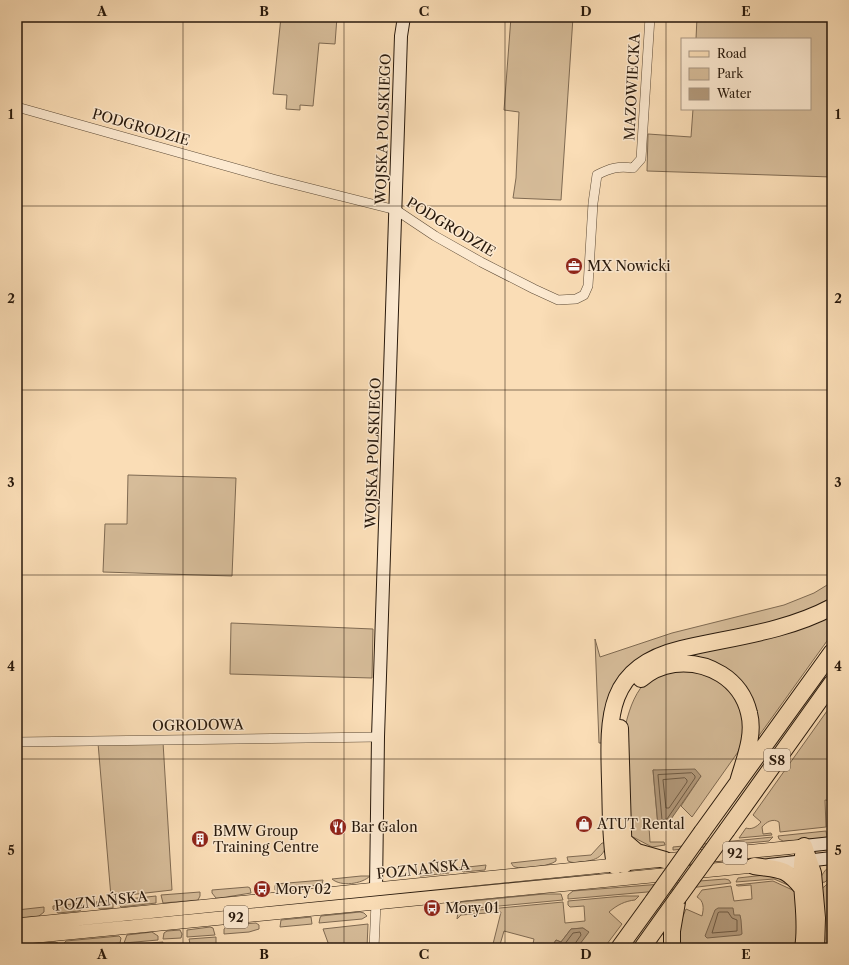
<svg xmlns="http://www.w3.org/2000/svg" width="849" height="965" font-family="'Libre Caslon Text',serif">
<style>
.green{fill:#d6bc99;stroke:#7f6a52}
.water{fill:#b39a7c;stroke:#7b664f}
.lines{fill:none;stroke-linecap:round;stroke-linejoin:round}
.shore{stroke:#6e5a44;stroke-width:1}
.street-casing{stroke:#5c4a36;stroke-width:10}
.secondary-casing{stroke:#28190c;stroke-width:14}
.primary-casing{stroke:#28190c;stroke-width:14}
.highway-casing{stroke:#28190c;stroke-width:18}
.street{stroke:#fce9d0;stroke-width:9}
.secondary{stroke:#fce9d0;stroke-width:12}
.primary{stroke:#faddb6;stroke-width:13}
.highway{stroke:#faddb6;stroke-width:16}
.highway-bridge-casing{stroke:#28190c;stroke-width:18;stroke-linecap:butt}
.highway-bridge{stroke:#faddb6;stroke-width:16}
.grid{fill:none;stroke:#28190c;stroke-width:1;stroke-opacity:0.55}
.labels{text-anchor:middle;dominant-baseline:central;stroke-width:3;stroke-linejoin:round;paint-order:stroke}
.shield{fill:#fce9d0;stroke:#685747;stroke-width:1}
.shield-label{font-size:13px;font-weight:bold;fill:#28190c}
.street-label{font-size:14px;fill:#28190c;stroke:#fce9d0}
.poi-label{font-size:14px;fill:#28190c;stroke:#fce9d0;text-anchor:start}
.neatline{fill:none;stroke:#28190c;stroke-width:1.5}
.grid-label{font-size:13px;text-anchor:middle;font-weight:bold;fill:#28190c}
</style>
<rect width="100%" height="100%" fill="#faddb6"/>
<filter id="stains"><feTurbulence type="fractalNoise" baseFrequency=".005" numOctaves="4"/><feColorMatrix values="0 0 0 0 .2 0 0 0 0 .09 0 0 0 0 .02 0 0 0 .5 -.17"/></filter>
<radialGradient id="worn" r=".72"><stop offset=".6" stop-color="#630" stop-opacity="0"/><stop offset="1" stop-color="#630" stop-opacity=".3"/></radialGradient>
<path class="green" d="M281,17H337L335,44L319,43L313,106L300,105V110L286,109L287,95L273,94Z
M511,17H573L561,200L513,198L516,178L519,112L504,110Z
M697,17H832V177L647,171L648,134L691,137L693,109H810V39H696Z
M128,475L236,478L232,576L103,572L105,524H127Z
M832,582V601L823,607L633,664L602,743H599L595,639L600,657L672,633L784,605L814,593Z
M832,613V634L753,744L746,692L675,658Z
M231,623L373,629L372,678L230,674Z
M679,667L726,682L743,711V738L738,752L692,817L681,806L701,776L653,770L658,826L649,827L650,842H664L665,845L652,847L633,837H628L626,723C630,707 636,690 649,679C657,673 670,670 679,667Z
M832,704V801L825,800L826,827L780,832L779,822C773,818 766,822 762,827L763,834L771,833L772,835L739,838L746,828C751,830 757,827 761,822L753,815Z
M163,742L172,890L111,897L98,743Z
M826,831L827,837L826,838L783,841L779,839L778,836Z
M773,837L769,841L673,850V847Z
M602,843H606C605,858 593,861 580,862C576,863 572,863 568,861L567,857L591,855Z
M787,854L796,857L636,872L629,870Z
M556,858V861C550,866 523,870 515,867C512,866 513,865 511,863Z
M486,865L485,870L463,872L459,868Z
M832,865V875L825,882L819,883C821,875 825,869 832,865Z
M452,869L449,873L421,876H420L419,872Z
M601,872L596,875L488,885L404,897V891Z
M774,874L779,875L790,886L774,879L736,882L738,878Z
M361,876H370C362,884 341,887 332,879Z
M725,879L729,880L731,883L681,889L568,899V895L573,891Z
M832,879V948H823L825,939L820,889L824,887Z
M323,880L322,884L319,885L275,890V886L276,884Z
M773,881L799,893L798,948H677L676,933L686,909L702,916C704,908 704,901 697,897L702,890L731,886L734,901L752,899L751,885L738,886L736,885Z
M248,887L250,888L251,893L220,898H216L212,893V890Z
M200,892V896L198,900L163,903L161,895Z
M544,894H561L563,900L457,910V906L461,902Z
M156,896V903L121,907L119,905V900Z
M623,896H639L635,900C625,901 617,905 609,912L622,924L604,948H577L588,932L583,928L571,929L561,942L556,940L551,948H532L534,939L504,931L499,948H492L501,912L461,915L457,919L458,912L563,902L565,923L585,921L584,906L570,907L568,905V901Z
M113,900V908L100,909L97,907L96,902Z
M82,903L81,910L79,911L58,913L53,909V906Z
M44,907V912L39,916L17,918V910Z
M360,912L364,913L367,916L362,919L319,923L320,918L321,916Z
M311,917L312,924L280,927L281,920Z
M256,923L259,925V929L249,932L224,934V929L229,925Z
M368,924L367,948H330L323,929Z
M210,927L213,928L215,935L187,937V930Z
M180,930L182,934L181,938L163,939L164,933L167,931Z
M152,932L158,936V940L124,943L127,935Z
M119,936L121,938L120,943L64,948V943L66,941Z
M216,937V948H191L189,939Z
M55,942L58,943L59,948H17V946Z
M163,942L162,948H115V946Z"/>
<path class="water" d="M695,769L701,776L669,822L658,826L653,770Z
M718,908H733L734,915H740L741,920L742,934L740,935L707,938L705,936L715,910Z
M583,928L589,932L577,948H551L556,940L561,942L571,929Z"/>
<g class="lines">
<path class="shore" d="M692,773L695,776V778L667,819L662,820L658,775Z
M685,778L687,780V782L669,808H666L663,780Z
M720,912H728L732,918L737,920V931L712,933L718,913Z
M556,948L558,946L564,945L573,933L580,932L581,935L574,945V948"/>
<g class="street-casing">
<path id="street" d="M17,107L273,179L396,210L435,236L481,262L534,289L558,300L576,299L584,295L588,286L593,203L597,175C610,168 618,166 633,168L641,159L650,17
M17,742L378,737
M374,948L376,903"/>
</g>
<g class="secondary-casing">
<path id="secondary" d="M804,846L832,843
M769,865L832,858
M376,889L378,737L401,36L404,17"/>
</g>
<g class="primary-casing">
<path id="primary" d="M17,925L804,846
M17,938L754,866"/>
</g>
<g class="highway-casing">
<path id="highway" d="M641,679C651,670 661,666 674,664C708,660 741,679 749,713C755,736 744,760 738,782
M620,728L624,865
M727,830L832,683
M702,832L832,652
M623,840L637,852L665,860
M804,846L813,873L817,918L816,948
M615,866C610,838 611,810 610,781C608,716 606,667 681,649C732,637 785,632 832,607
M754,866C780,870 785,867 802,888
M619,948L653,901
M642,948L677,899
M672,948V931L677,902
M803,948C809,915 797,882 804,850"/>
</g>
<use href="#street" class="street"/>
<use href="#secondary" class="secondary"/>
<use href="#primary" class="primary"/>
<use href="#highway" class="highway"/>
<g class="highway-bridge-casing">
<path id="highway-bridge" d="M677,899L727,830
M653,901L702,832"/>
</g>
<use href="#highway-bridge" class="highway-bridge"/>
</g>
<path class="grid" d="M183,17V948M344,17V948M505,17V948M666,17V948M17,206H832M17,390H832M17,575H832M17,759H832"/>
<defs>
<g id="office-disc" transform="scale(0.9)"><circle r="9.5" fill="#8f2418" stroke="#fce9d0"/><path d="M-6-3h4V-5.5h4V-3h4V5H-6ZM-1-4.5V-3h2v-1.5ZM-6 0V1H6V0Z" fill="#fff"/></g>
<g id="shop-disc" transform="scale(0.9)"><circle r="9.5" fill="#8f2418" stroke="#fce9d0"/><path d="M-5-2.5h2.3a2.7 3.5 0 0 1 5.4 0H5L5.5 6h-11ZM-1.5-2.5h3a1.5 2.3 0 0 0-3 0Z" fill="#fff"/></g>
<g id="restaurant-disc" transform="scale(0.9)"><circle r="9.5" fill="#8f2418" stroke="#fce9d0"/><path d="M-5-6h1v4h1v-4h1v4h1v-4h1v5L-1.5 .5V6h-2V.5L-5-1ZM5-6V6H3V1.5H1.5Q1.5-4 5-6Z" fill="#fff"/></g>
<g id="building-disc" transform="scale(0.9)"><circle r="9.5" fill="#8f2418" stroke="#fce9d0"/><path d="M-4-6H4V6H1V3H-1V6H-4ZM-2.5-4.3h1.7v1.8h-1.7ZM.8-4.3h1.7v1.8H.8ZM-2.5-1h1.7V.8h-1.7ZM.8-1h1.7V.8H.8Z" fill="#fff"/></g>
<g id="bus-disc" transform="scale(0.9)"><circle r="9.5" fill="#8f2418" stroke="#fce9d0"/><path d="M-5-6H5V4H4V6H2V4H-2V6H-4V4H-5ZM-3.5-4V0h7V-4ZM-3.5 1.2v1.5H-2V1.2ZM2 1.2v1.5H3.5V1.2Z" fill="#fff"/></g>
</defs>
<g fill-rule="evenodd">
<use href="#office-disc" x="574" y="266"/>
<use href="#shop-disc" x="584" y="824"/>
<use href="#restaurant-disc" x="338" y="827"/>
<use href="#building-disc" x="200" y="839"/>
<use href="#bus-disc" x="262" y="889"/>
<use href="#bus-disc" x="432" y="908"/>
</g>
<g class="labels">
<g class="shield">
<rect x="764" y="749" width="26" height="22" rx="3"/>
<rect x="723" y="842" width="24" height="22" rx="3"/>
<rect x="224" y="906" width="24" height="22" rx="3"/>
</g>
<g class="shield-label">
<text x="777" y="760">S8</text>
<text x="735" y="853">92</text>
<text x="236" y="917">92</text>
</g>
<g class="street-label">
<text transform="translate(632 87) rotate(-87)">MAZOWIECKA</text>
<text transform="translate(141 127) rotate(16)">PODGRODZIE</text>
<text transform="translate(383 129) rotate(-88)">WOJSKA POLSKIEGO</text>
<text transform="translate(451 227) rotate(31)">PODGRODZIE</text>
<text transform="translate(373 453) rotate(-88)">WOJSKA POLSKIEGO</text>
<text transform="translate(198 725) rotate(-1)">OGRODOWA</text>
<text transform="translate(423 869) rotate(-6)">POZNAŃSKA</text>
<text transform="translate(101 901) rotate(-6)">POZNAŃSKA</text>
</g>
<g class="poi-label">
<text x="587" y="266">MX Nowicki</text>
<text x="597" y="824">ATUT Rental</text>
<text x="351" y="827">Bar Galon</text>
<text x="213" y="831">BMW Group<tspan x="213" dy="16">Training Centre</tspan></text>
<text x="275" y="889">Mory 02</text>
<text x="445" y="908">Mory 01</text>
</g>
</g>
<rect width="849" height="965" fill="none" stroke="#faddb6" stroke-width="44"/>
<rect x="681" y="38" width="130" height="72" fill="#fce9d0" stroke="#a79682"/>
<rect x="689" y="51" width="20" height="6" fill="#faddb6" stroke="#a79682"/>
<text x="717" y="58" font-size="12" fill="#28190c">Road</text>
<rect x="689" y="68" width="20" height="12" fill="#d6bc99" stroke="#a79682"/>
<text x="717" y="78" font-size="12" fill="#28190c">Park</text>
<rect x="689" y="88" width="20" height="12" fill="#b39a7c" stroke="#a79682"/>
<text x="717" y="98" font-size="12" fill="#28190c">Water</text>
<rect x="22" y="22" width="805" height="921" class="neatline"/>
<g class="grid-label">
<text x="102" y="16">A</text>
<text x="264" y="16">B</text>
<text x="424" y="16">C</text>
<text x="586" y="16">D</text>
<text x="746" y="16">E</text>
<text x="11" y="119">1</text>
<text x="838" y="119">1</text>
<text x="11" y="303">2</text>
<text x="838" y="303">2</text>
<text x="11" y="487">3</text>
<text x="838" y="487">3</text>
<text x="11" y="671">4</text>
<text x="838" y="671">4</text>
<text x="11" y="855">5</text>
<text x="838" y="855">5</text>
<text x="102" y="959">A</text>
<text x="264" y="959">B</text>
<text x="424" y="959">C</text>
<text x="586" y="959">D</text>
<text x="746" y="959">E</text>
</g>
<rect width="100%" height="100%" filter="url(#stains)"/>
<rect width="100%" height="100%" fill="url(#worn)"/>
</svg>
